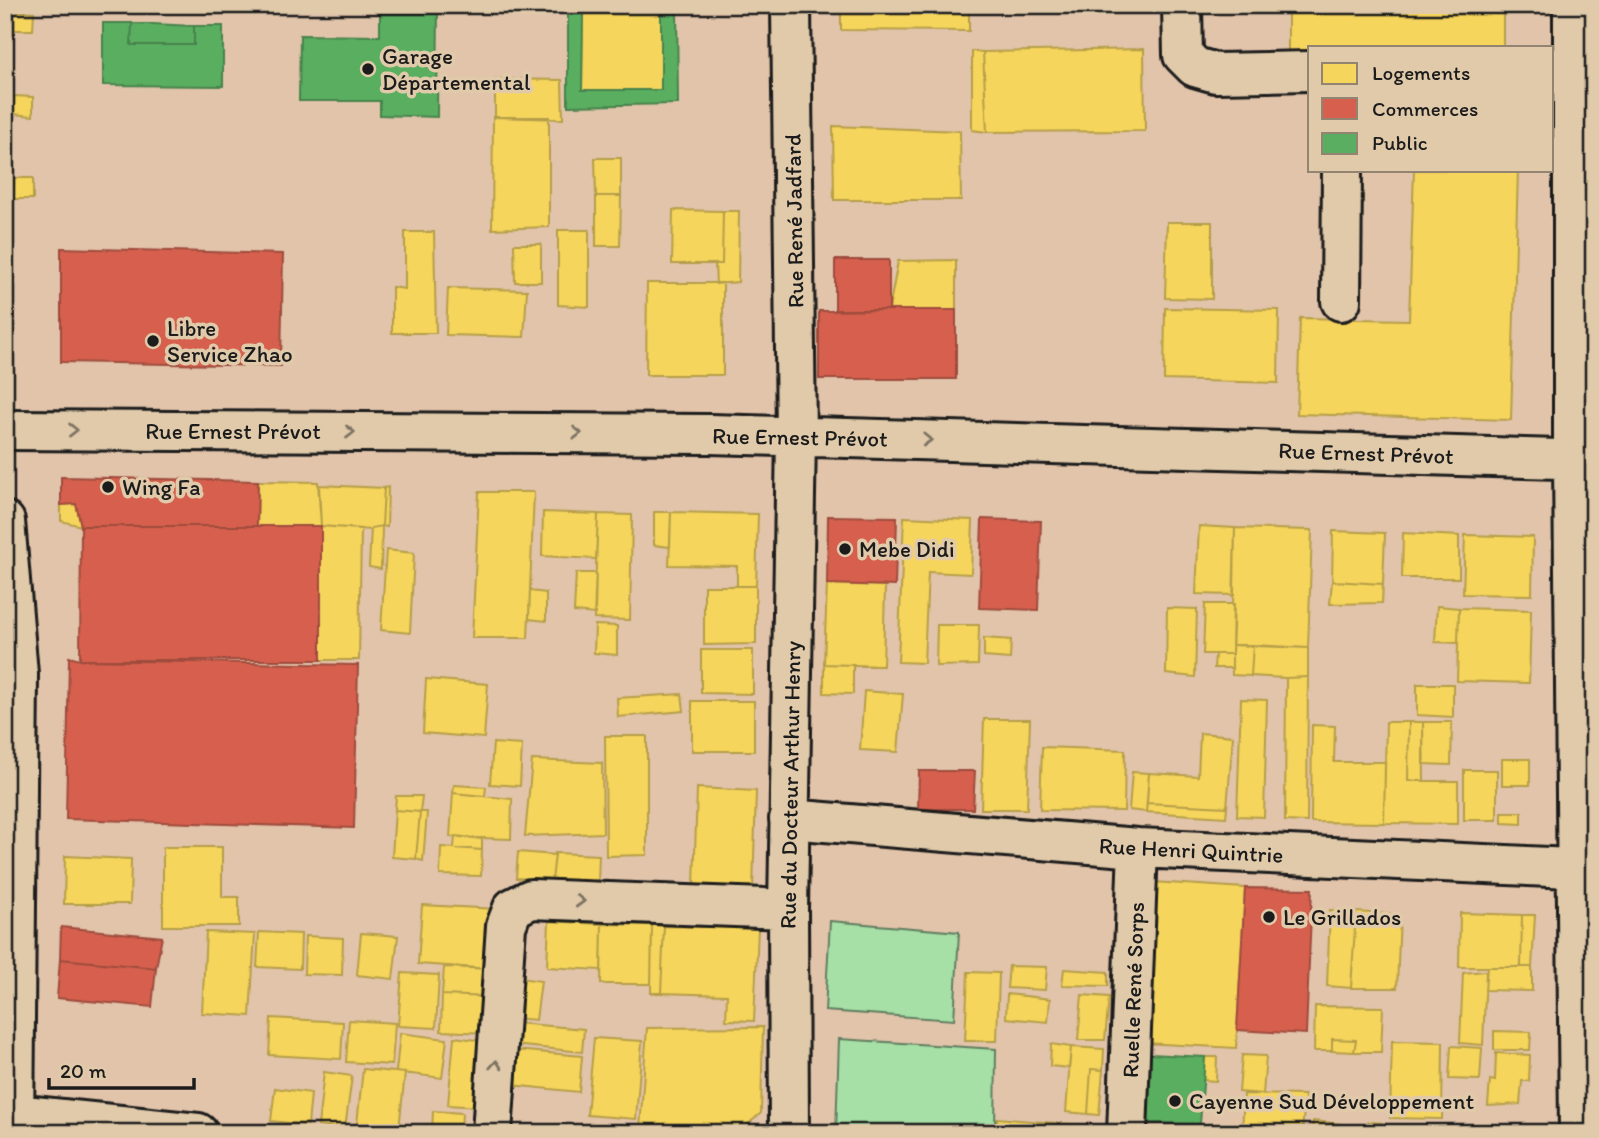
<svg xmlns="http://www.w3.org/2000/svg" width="1599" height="1138" font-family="Itim,sans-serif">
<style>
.green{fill:#a6e0a6;stroke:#617e61;stroke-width:2}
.homes{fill:#f6d55c;stroke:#b59e49;stroke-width:2}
.shops{fill:#d6604d;stroke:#9e4c3e;stroke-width:2}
.public{fill:#5aae61;stroke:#47824c;stroke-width:2;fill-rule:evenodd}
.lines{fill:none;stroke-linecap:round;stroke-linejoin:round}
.minor-casing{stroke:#1c1c1c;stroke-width:44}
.minor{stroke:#e0caaa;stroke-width:38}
.oneway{stroke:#7e7363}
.poi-dot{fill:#1c1c1c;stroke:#e0caaa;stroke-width:2.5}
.labels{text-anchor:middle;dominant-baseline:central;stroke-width:7;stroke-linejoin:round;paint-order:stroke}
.poi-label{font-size:23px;fill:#1c1c1c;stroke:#e0caaa;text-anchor:start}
.street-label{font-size:23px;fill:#1c1c1c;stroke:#e0caaa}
</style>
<rect width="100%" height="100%" fill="#e2c4aa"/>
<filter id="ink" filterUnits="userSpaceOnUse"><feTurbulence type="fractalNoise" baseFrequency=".0143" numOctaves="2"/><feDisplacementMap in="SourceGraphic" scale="14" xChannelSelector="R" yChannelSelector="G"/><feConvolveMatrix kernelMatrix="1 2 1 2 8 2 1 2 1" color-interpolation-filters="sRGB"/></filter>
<g filter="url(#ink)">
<path class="green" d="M830,921L959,932L954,1020L825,1011Z
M839,1039L996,1049L995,1133H836Z"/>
<path class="homes" d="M841,5H969V31L841,30Z
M1288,5H1503V47H1310V54H1288Z
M14,11L34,12L33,30H14Z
M661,11V90H582L583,12Z
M1144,49L1145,131L987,132L983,52Z
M972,51L983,52L987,132L972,130Z
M495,79L562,80L563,119L495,117Z
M14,96L33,97V116L13,114Z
M493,117H549V227L492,229Z
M833,126L960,131L961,200H834Z
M595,158H621V196H596Z
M1414,170H1518L1511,420L1297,414L1300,318L1409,320Z
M14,178H33V199H13Z
M596,196H621L620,246H596Z
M673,210L723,211L722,264H672Z
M723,211H739L738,282L716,284L715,264H722Z
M1167,222H1212V299L1165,298Z
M558,230H589V307L558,305Z
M405,232H434L436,333H392V287L405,289Z
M514,244H541V282H515Z
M956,260V310H889L898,261Z
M647,283H723V375H646Z
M448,288L527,290L524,337L446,335Z
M1165,308L1279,310L1278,383L1164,380Z
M258,481L318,482L321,526H257Z
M319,485L384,488L382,526L371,528V530L321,526Z
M388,487L387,527L382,526L384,488Z
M479,492H534L528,638H472Z
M76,504L81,526L61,521V505Z
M543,512L598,514L596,559L542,556Z
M654,512H671L670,547L654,545Z
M671,512L758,514L756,586H737V566L669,565Z
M598,514L632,515L630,620L594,619Z
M904,517L973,520L971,574L928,572L924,663L898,662Z
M321,526L361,529L359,660H321Z
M382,526L381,569L369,567L371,528Z
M1199,526L1235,528L1234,595L1196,594Z
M1235,528L1312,530L1308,648L1232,645Z
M1333,531L1385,533L1383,584L1332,581Z
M1403,533L1459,536V578H1402Z
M1465,535L1533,537L1532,595L1463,594Z
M386,550L414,553L410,633L381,630Z
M576,573H596L595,614L574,612Z
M1332,581L1383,584L1382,603L1330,604Z
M827,584L885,586L883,666L824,664Z
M704,586H756V644L704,645Z
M530,591L546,593V621L529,619Z
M1205,604H1234L1232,654H1203Z
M1437,606L1459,608L1458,643L1435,642Z
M1167,608L1197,609L1195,677L1166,674Z
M1459,608L1531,610L1529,683L1457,681Z
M595,625L617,626V655L594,653Z
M937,625H979L978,665L936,666Z
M984,638L1011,640L1010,659L984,657Z
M1232,645H1253L1251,676L1232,675Z
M1253,645L1308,648V677L1286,678L1251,676Z
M701,650H753V694L701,693Z
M1215,654H1232V668H1214Z
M824,664L853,665V694L824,693Z
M1308,677L1307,822L1285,821L1286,678Z
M426,679L488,684L484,738L423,733Z
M1417,684H1453V717L1417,715Z
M864,691L903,694L898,752L860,750Z
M682,694L684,711L618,717L617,698Z
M1241,699L1267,700L1264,817L1237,816Z
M692,701H754V751H692Z
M984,719H1030L1027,809H981Z
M1386,722H1409L1408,781H1458V824L1384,823Z
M1409,722H1423L1424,781H1408Z
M1423,722H1452L1451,765L1423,764Z
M1312,725L1335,726L1334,762H1385L1384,823L1311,822Z
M1200,733L1233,736L1227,807L1147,803L1149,773L1198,776Z
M605,736H647V855L606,856Z
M493,743L522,745L520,786L490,784Z
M1042,747L1125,750L1124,811L1040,810Z
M1502,759H1530V785H1502Z
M532,760L602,763L603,833L525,836Z
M1464,770H1497V820H1464Z
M1132,772L1149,773L1146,812L1129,810Z
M454,785L486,787L485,796L453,793Z
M697,788L756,791L753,889L694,887Z
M453,793L512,799L511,839L450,837Z
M396,796H422L420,812L395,810Z
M1147,803L1227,807L1226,817L1146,812Z
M395,810L420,812L416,859L392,857Z
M420,812H427L423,861L416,859Z
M1502,812H1522V824L1502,823Z
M455,836L482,839V850L454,848Z
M163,847H222V897H239V926H163Z
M441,847L482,850L481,876L440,875Z
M518,852L555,855L552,881L516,878Z
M555,853L599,855L598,883L552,881Z
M65,856L131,859L130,904H64Z
M1153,882L1245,888L1236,1048L1144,1043Z
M422,905L497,909L492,969L418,964Z
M1330,910L1356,912L1351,988L1327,986Z
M1356,912L1400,915L1397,988H1351Z
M1460,913L1522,915L1521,967H1459Z
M1522,915H1535L1532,967H1521Z
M549,921L602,924L601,970L547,967Z
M602,924L652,925L651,984H601Z
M652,925L664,926L661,993H651Z
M664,926L758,928L754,1021L726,1020L727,995L661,993Z
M206,932L255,934L250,1016L202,1013Z
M259,932L301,934L300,969L257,967Z
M361,933L398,936L393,979L357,975Z
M305,936L343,938L342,975L304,974Z
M1009,966L1047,967L1045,990L1007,988Z
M444,967L492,969L490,997L442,995Z
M1487,967H1532V991L1485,990Z
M1064,969L1108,972V986L1062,985Z
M1486,971L1483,1045L1460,1043L1463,973Z
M968,972L999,973L997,1041H965Z
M402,973L439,975L436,1028L398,1026Z
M520,978L541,981L536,1020L515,1018Z
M1007,994L1050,999L1048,1022L1006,1018Z
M442,995L490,997L488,1033L441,1031Z
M1082,995L1109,997L1105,1040H1078Z
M1315,1006L1383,1007L1381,1052H1354L1356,1040L1332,1039V1051H1314Z
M271,1018L343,1022L341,1059L269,1055Z
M349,1020L395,1023L392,1065L346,1062Z
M516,1023L584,1029L582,1052L513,1045Z
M763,1027L761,1113L738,1133H660L640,1130L647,1028Z
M1494,1031L1531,1032L1530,1050H1494Z
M400,1033L447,1039L442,1078L396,1072Z
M454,1037L485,1041L479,1107L448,1105Z
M594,1038L642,1041L636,1119L587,1115Z
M1332,1039L1356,1040L1354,1052L1332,1051Z
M1392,1041L1443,1042L1442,1119L1390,1118Z
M1051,1044L1071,1047L1069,1068L1050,1066Z
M1451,1046L1482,1048L1480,1080L1449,1079Z
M1071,1047L1104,1049L1103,1070L1091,1069L1088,1114L1066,1112Z
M514,1050L582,1056L579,1092L511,1085Z
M1496,1053L1530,1055L1529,1081H1522L1520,1104L1488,1106L1490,1080L1495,1081Z
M1242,1055L1266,1056L1263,1094L1239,1092Z
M1205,1057H1217L1216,1081L1203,1080Z
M363,1069L405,1073L399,1129L357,1124Z
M1091,1069L1103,1070L1099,1115L1088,1114Z
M324,1072L352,1076L345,1129L318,1126Z
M275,1088L311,1093L308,1125L271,1121Z
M1244,1094L1305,1095L1302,1133H1242Z
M433,1111L462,1113L461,1133H432Z
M997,1118L1054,1123V1133H997Z
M1313,1121L1341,1124V1133H1312Z
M1368,1122L1382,1123L1381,1133H1368Z
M1054,1123L1098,1126V1133H1054Z
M1209,1124L1236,1127L1235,1133H1209Z"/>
<path class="shops" d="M61,248L283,254L281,366L61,362Z
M835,260H889V310H835Z
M889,310H956V379H819V311Z
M61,477L258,481L257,526H81L76,504L61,505Z
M828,516L897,517L895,586L827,584Z
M982,519L1041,521L1038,610L979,608Z
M81,526H321V660H80Z
M69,657L80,660L358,665L354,828L66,819Z
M919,771H975L973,809H918Z
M1245,888L1312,889L1306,1034L1237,1030Z
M61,927L162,937L156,968L60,959Z
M60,959L156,968L152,1007L57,998Z"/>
<path class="public" d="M380,5H438L437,117L380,115V101H299L300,35L380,36Z
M568,5H677L678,104L568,106ZM661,11V90H582L583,12Z
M103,23H132L131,45H194V26H223V86L103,85Z
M132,23L194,26V45H131Z
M1150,1054L1205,1057L1200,1124L1147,1123Z"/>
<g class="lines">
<g class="minor-casing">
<path id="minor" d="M1182,5L1183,55L1195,67L1216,73L1310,71
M1573,5V460L1579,1133
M1341,301L1342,170
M5,430L710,434L1594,460
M5,521L18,674L14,1133
M789,819L1138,848L1594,869
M14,1114L198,1133
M492,1133L506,926L513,908L531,899L788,909
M789,1133L788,909L796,436L791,5
M1127,1133L1138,848"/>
</g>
<use href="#minor" class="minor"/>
</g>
<defs><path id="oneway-chevron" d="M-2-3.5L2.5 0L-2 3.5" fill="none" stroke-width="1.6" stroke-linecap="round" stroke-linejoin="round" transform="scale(1.75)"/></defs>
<g class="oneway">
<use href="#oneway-chevron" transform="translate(73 430)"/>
<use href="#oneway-chevron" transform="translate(350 432)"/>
<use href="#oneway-chevron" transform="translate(577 433)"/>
<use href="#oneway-chevron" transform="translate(927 440) rotate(2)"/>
<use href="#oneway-chevron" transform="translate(580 901) rotate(2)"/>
<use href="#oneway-chevron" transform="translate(496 1065) rotate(-86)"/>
</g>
</g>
<g class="poi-dot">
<circle cx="368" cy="69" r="7"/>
<circle cx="153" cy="341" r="7"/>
<circle cx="108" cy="487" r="7"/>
<circle cx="845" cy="549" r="7"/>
<circle cx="1269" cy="917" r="7"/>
<circle cx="1175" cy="1101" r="7"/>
</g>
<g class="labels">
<g class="poi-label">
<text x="382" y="56">Garage<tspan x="382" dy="26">Départemental</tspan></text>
<text x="167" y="328">Libre<tspan x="167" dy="26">Service Zhao</tspan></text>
<text x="122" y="487">Wing Fa</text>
<text x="859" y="549">Mebe Didi</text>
<text x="1283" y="917">Le Grillados</text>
<text x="1189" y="1101">Cayenne Sud Développement</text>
</g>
<g class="street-label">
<text transform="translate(794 221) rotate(-91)">Rue René Jadfard</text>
<text x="233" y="431">Rue Ernest Prévot</text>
<text transform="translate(800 437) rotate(1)">Rue Ernest Prévot</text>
<text transform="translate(1366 453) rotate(2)">Rue Ernest Prévot</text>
<text transform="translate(790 785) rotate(-89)">Rue du Docteur Arthur Henry</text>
<text transform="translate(1191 850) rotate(3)">Rue Henri Quintrie</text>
<text transform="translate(1133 990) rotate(-88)">Ruelle René Sorps</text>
</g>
</g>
<rect width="1599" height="1138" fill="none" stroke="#e0caaa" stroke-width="28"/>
<rect x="14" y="14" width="1571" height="1110" fill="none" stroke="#1c1c1c" stroke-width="2.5" filter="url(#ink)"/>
<rect x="1308" y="46" width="245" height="126" fill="#e0caaa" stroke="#928471" stroke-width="2"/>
<rect x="1322" y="63" width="35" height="21" fill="#f6d55c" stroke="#928471" stroke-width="2"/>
<text x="1372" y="80" font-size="21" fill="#1c1c1c">Logements</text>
<rect x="1322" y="98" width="35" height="21" fill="#d6604d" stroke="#928471" stroke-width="2"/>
<text x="1372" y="116" font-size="21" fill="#1c1c1c">Commerces</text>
<rect x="1322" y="133" width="35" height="21" fill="#5aae61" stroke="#928471" stroke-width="2"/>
<text x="1372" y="150" font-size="21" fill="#1c1c1c">Public</text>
<path d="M49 1078v10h145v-10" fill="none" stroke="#1c1c1c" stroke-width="3.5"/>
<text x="60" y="1078" font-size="21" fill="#1c1c1c" stroke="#e0caaa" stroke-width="5" paint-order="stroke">20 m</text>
</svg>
